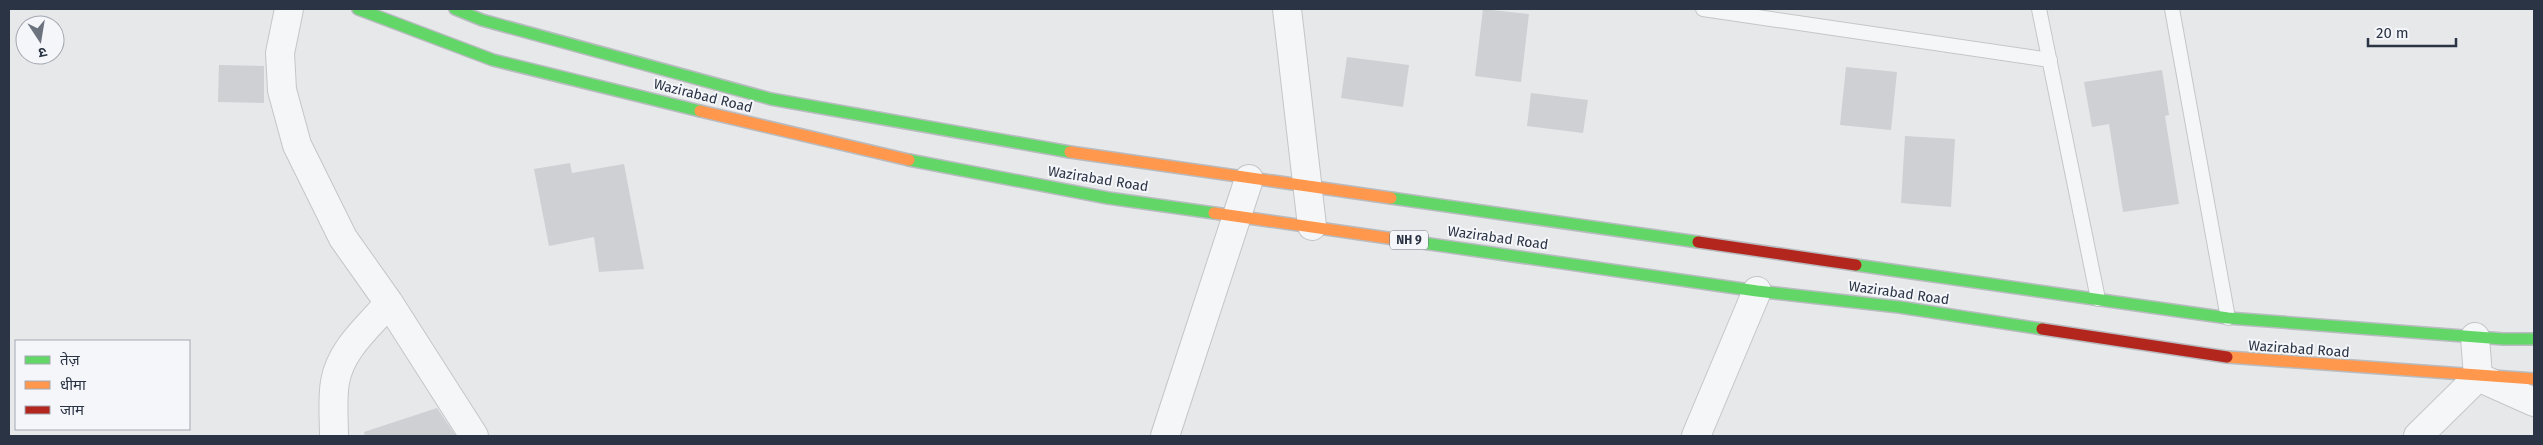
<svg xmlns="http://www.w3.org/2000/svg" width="2543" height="445" font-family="'Fira Sans','Noto Sans Devanagari',sans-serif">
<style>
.building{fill:#ced0d3}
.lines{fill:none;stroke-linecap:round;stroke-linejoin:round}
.lane-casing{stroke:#c4c6c8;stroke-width:16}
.street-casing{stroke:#c4c6c8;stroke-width:30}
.fast-casing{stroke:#b8bbbf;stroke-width:14}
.slow-casing{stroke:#b8bbbf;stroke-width:14}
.jam-casing{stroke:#b8bbbf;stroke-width:14}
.lane{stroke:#f5f6f7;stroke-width:14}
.street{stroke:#f5f6f7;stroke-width:28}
.fast{stroke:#63d668;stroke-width:11}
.slow{stroke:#ff974d;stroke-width:11}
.jam{stroke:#b3261e;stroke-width:11}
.labels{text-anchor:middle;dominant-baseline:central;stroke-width:4;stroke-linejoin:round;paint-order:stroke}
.shield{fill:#f4f6f9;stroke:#676e7b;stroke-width:1}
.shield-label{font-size:12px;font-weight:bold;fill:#2b3445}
.street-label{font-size:14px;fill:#2b3445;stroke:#f4f6f9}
</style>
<rect width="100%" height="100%" fill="#e6e8ea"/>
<path class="building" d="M1483,9L1529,14L1521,82L1475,76Z
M1347,57L1409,65L1403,107L1341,98Z
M219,65L264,66V103L218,102Z
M1846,67L1897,72L1891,130L1840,125Z
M2162,70L2169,115L2165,116L2179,204L2123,212L2109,124L2092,127L2084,82Z
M1531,93L1588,100L1583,133L1527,126Z
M1905,136L1955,139L1951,207L1901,203Z
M570,163L572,173L624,164L644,269L599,272L594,237L549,246L534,169Z
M437,408L456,436H365L364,432Z"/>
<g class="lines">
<g class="lane-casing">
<path id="lane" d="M1703,9L2050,60
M2039,9L2098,299
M2172,9L2228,318"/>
</g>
<g class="street-casing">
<path id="street" d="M289,9L280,53L282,90L297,145L343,238L389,303L474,436
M1287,9L1312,226
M2475,337L2478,377
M2478,377L2534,402
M334,436C334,419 332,399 335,382C340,350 369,326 389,303
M1165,436L1249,179
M1696,436L1757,291
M2418,436L2478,377"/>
</g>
<g class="fast-casing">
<path id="fast" d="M358,9L493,60L700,111
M455,9L482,20L771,99L1070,152
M909,160L1108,198L1214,213
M1391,198L1698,242
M1402,240L1757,291L1899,307L2042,329
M1856,265L2228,318L2503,339H2534"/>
</g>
<g class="slow-casing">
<path id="slow" d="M700,111L909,160
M1070,152L1391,198
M1214,213L1402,240
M2227,357L2534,379"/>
</g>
<g class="jam-casing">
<path id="jam" d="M1698,242L1856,265
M2042,329L2227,357"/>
</g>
<use href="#lane" class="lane"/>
<use href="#street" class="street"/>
<use href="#fast" class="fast"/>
<use href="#slow" class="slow"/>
<use href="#jam" class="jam"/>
</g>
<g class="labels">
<rect class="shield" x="1390" y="230.5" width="38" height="19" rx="4"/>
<g class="shield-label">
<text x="1409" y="240">NH 9</text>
</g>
<g class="street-label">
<text transform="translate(703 96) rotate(14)">Wazirabad Road</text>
<text transform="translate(1098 179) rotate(9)">Wazirabad Road</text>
<text transform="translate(1498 238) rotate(8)">Wazirabad Road</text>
<text transform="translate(1899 293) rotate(8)">Wazirabad Road</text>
<text transform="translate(2299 349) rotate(4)">Wazirabad Road</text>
</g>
</g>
<rect width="2543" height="445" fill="none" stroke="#2b3445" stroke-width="20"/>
<rect x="15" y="340" width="175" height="90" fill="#f4f6f9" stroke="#a4a8b1"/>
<rect x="25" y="356" width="25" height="8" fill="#63d668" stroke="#a4a8b1"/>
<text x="60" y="365" font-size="15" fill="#2b3445">तेज़</text>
<rect x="25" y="381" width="25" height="8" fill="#ff974d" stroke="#a4a8b1"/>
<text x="60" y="390" font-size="15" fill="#2b3445">धीमा</text>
<rect x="25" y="406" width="25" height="8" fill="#b3261e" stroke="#a4a8b1"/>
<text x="60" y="415" font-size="15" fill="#2b3445">जाम</text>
<g transform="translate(40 40) rotate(168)"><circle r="24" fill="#f4f6f9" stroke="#a4a8b1"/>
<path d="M0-4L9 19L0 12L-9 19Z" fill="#6c737f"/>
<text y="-8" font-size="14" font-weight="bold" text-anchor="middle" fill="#2b3445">उ</text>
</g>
<path d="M2368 38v8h88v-8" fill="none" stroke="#2b3445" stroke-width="2.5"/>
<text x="2376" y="38" font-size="15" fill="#2b3445" stroke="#f4f6f9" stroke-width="4" paint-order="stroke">20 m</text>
</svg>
